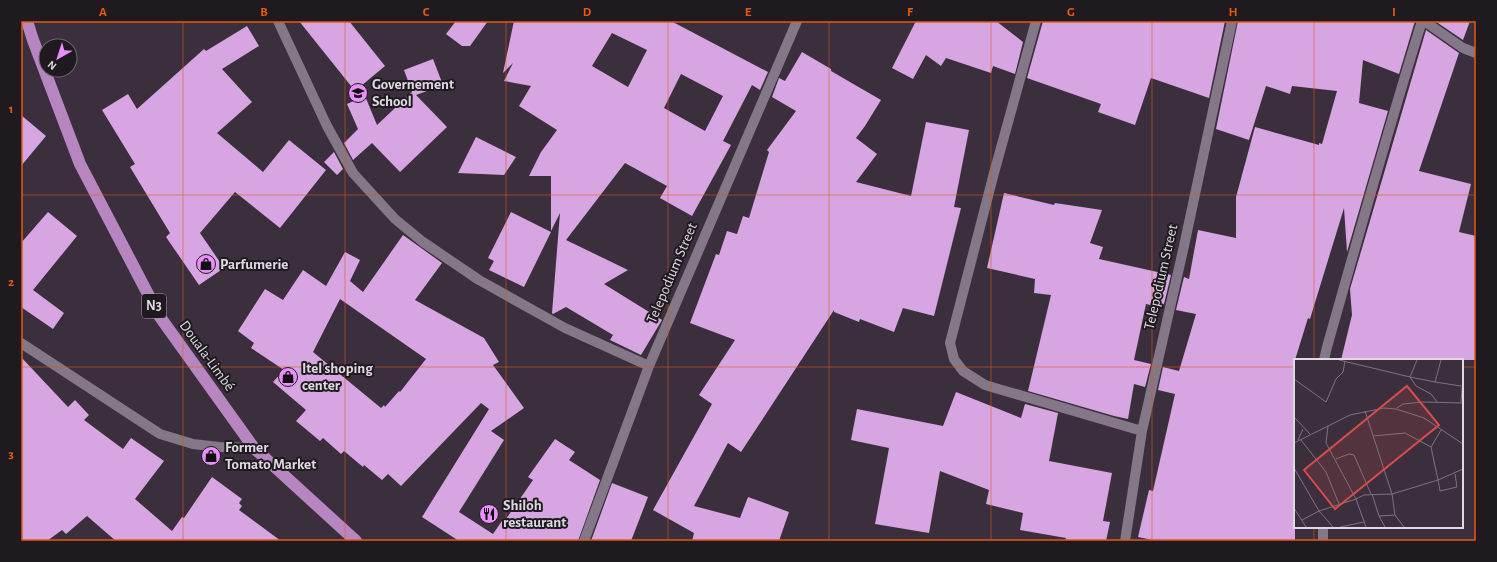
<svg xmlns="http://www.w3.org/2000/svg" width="1497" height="562" font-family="'Alegreya Sans',sans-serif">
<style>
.building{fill:#d7a5e1;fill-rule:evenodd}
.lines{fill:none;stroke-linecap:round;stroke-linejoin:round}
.street{stroke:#847787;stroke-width:10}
.highway{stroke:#b786c0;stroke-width:12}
.grid{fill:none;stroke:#e8590c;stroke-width:1;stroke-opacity:0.55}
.labels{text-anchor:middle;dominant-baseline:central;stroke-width:4;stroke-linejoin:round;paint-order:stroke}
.shield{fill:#1f1a20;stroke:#a6a0a8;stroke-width:1}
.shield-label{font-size:14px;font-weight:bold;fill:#e0d9e2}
.poi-label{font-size:15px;font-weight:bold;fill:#e0d9e2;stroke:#1f1a20;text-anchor:start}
.street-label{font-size:15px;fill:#e0d9e2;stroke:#1f1a20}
.inset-road{fill:none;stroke:#7d737f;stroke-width:1}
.view{fill:#d84b4d;fill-opacity:0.15;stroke:#d84b4d;stroke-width:2}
.inset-edge{fill:none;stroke:#e0d9e2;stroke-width:2}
.neatline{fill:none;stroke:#e8590c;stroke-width:1.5}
.grid-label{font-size:13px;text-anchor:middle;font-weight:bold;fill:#e8590c}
</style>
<rect width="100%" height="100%" fill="#3b2f3d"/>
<path class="building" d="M299,21H349L385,66L355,91Z
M456,21H488L470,46H462L446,34Z
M514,21H671L768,72L760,90L752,85L723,141L731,145L692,216L660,198L667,186L625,163L566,240L628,270L604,284L662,320L641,355L610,340L613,335L566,307L553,314L552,313L560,213L551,231V176H529L541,152L557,130L519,106L531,86L504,81L513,63L503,73ZM612,33L647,50L628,87L592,66ZM681,74L723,96L705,131L664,108Z
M916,21H996L1023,42L1015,74L993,66L991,73L946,58L941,66L926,55L913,79L892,68Z
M1043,21H1225L1209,98L1151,78L1135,125L1098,112L1101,104L1027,78Z
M1238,21H1415L1399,74L1363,60L1359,103L1388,111L1347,252L1344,208L1310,319L1308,318L1295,360V541H1157L1138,537L1149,490L1153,491L1175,394L1158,390L1163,367L1179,371L1196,314L1176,310L1184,277L1189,279L1198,230L1236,238V197L1255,127L1319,145V143L1322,144L1337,91L1292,86L1290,94L1266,86L1249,140L1216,129Z
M1435,21H1470L1463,40Z
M247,26L259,46L222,69L252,102L217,133L263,172L289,140L326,170L280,228L235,192L200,233L224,268L199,285L166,237L170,233L130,167L135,164L102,110L128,94L137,109L204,49L206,51Z
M1426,30L1459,53L1419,171L1471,184L1459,232L1476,236V360H1341L1352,315L1350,289Z
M802,52L831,69V71L881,100L865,126L856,138L877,154L856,182L911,196L926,122L969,130L954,207L961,208L934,316L903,308L894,332L860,319L859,322L834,312V310L741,452L728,443L694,506L740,518L748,497L789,512L779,541H692L694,533L653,510L712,404L699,395L735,340L690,323L716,254L719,255L727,231L737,234L743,216L749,218L769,152L767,150L796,111L772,97L779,78L785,81Z
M433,59L443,85L416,95L447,127L400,172L372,143L353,160L344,143L358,129L347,104L365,96L377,125L412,92L404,70Z
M21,115L46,136L21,166Z
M476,137L516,157L504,175L458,173Z
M334,152L343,169L337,175L324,162Z
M1004,193L1054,205L1055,203L1102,210L1090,243L1103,247L1099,259L1171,275L1163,308L1146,304L1134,360L1151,364L1145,387L1134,384L1128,419L1114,416L1028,391L1051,295L1034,293L1035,279L987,268Z
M48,212L77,236L33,290L64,313L53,329L21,307V243Z
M511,212L551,232L524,287L489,270L494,261L488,258Z
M403,235L442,263L415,300L484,338L499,362L493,365L524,408L491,431L504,440L459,512L493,534L504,518L506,519L533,480L528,477L555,439L575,452L569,460L600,480L578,541H459L422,517L489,409L481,403L401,486L388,474L382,480L364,465L363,467L344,451L341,454L323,438L320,441L296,421L306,410L273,382L284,370L251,348L254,343L238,331L265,289L283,300L303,270L326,286L345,252L360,260L350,281L363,292ZM340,299L426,359L400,392L399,391L385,407L384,405L381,408L313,352Z
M21,357L68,407L75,400L89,415L84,420L123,449L131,438L164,461L135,499L172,531L182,517L184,518L212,477L242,499L239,503L242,506L239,510L281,541H116L87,516L66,534L62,530L47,541H21Z
M956,392L1021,418L1025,404L1058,413L1049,461L1112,473L1103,521L1110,522L1106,541H1065L1066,538L1020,530L1023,513L986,504L989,490L940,471L929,533L875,524L889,448L851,440L857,409L943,426Z
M612,483L648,497L631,541H591Z"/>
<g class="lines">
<path class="street" d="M278,21L327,126L353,173L395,219L423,242L479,280L565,328L649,366
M1036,21L994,173L950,343L954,359L963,371L985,385L1142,431
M1424,21L1463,48L1476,53
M21,343L160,434L193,444L219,447L254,448
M1324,360L1327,347C1358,238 1388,129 1422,21
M1323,527V541
M584,541L649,366L797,21
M1125,541L1142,431L1184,246L1232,21"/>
<path class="highway" d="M27,21L33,40L80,164L160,317L254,448L356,541"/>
</g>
<path class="grid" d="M183,21V541M345,21V541M506,21V541M668,21V541M829,21V541M991,21V541M1152,21V541M1314,21V360M21,195H1476M21,367H1295M1462,367H1476M1314,527V541"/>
<defs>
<g id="school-disc" transform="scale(1)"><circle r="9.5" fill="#ea8dfd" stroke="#1f1a20"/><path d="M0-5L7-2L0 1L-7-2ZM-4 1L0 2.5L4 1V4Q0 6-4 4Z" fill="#111"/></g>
<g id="shop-disc" transform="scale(1)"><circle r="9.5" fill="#ea8dfd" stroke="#1f1a20"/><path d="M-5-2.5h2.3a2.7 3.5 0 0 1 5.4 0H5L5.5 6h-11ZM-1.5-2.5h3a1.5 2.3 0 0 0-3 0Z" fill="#111"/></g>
<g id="restaurant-disc" transform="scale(1)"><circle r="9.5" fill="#ea8dfd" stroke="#1f1a20"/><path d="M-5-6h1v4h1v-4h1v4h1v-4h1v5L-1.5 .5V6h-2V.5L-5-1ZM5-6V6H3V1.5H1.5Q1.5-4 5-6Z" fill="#111"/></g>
</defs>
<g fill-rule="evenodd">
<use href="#school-disc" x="358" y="93"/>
<use href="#shop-disc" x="206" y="264"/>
<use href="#shop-disc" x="288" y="377"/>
<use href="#shop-disc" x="211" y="456"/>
<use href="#restaurant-disc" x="489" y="514"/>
</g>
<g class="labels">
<rect class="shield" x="142" y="294" width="24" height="24" rx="3"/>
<g class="shield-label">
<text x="154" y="306">N3</text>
</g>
<g class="poi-label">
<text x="372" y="84">Governement<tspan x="372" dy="17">School</tspan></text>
<text x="220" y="264">Parfumerie</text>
<text x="302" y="368">Itel shoping<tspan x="302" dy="17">center</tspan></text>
<text x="225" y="447">Former<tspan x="225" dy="17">Tomato Market</tspan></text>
<text x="503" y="505">Shiloh<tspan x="503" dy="17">restaurant</tspan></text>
</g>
<g class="street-label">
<text transform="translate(672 273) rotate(-67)">Telepodium Street</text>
<text transform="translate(1161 277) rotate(-77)">Telepodium Street</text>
<text transform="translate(207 356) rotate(54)">Douala-Limbé</text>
</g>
</g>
<g transform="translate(1294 359)">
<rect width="169" height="169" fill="#3b2f3d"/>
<path class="inset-road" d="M45,1L116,18L122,27L137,35L143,43M123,1L116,18L141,23L147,1M0,20L32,43L42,20L49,13L51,2M141,23L167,27M167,43L169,17M103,49L109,45L129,43L169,44M0,58L16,75M34,67L32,84L62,140L70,136L98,135L71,52M79,77L111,74L137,88M4,81L9,70M7,81L32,113L45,145M0,84L56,56L90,49L102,50L130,59L169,85M42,100L55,95L60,96L77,135M0,109L25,152L62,140L72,168M161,115L163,128L146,132L144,121L169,110M78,135L85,157M0,149L12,168M101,156L110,168M8,161L25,152L39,168M46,168L70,163M91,168L85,157L101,156L98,135L144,121L137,88L147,71"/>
<path class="view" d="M113,27L145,66L41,150L10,111Z"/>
<rect width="169" height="169" class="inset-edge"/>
</g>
<rect width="1497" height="562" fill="none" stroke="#1f1a20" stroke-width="44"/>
<g transform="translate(58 58) rotate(219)"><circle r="19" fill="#1f1a20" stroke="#6c666e"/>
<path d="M0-3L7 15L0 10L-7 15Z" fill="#ea8dfd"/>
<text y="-6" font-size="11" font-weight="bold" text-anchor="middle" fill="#e0d9e2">N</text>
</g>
<rect x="22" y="22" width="1453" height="518" class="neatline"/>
<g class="grid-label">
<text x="103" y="16">A</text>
<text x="264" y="16">B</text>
<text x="426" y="16">C</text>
<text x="587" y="16">D</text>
<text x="748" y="16">E</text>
<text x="910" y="16">F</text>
<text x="1071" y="16">G</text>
<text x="1233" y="16">H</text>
<text x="1394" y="16">I</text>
<text x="11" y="113">1</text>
<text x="11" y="286">2</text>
<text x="11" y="458">3</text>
</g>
</svg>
